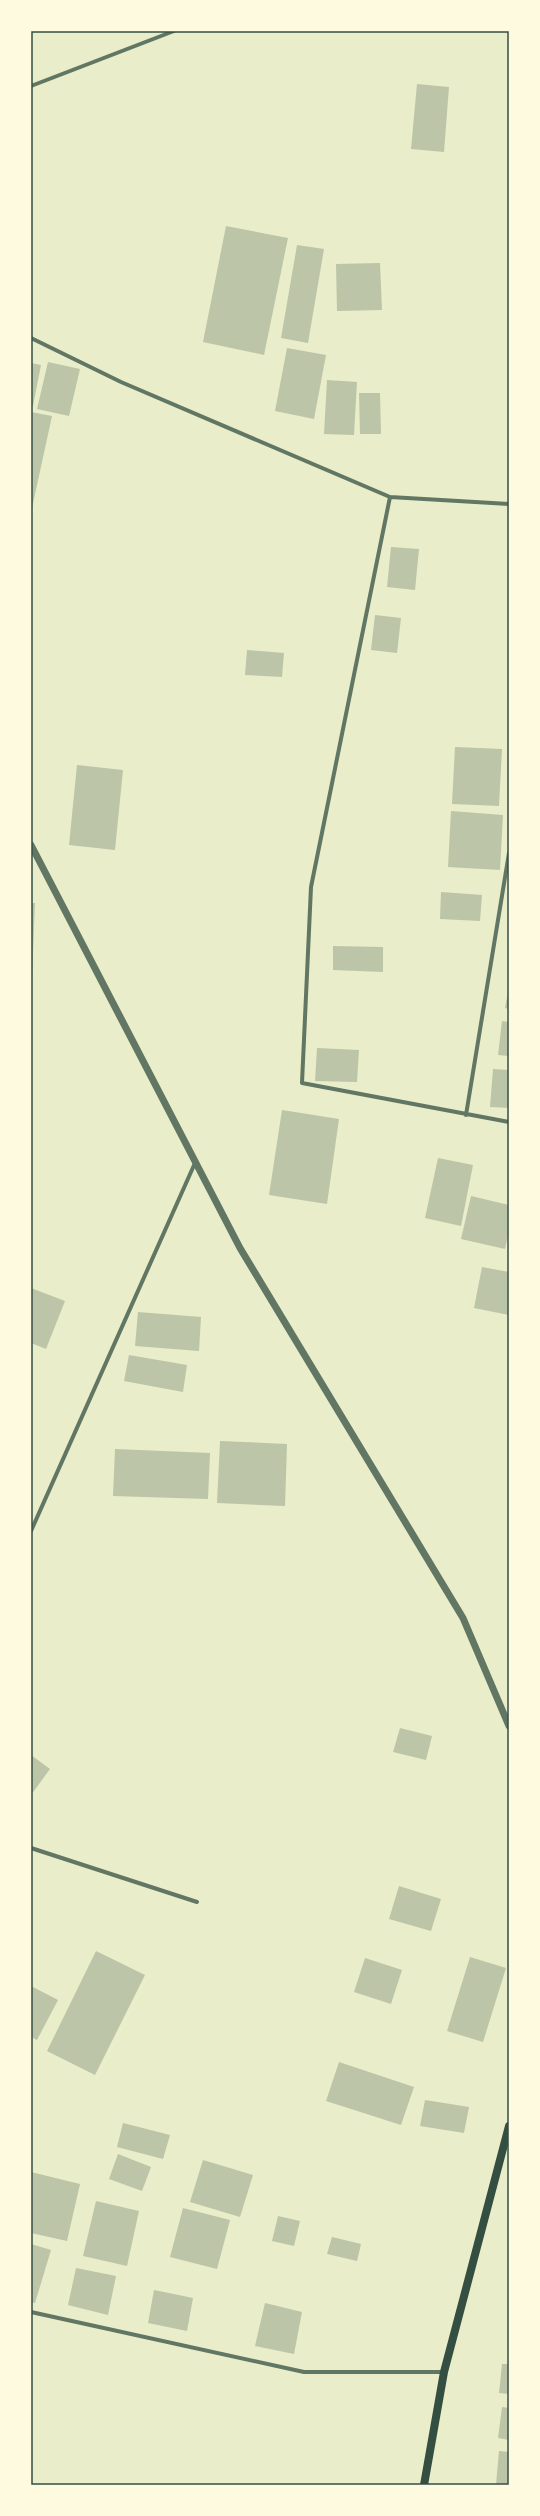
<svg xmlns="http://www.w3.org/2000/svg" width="540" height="2516" font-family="'Titillium Web',sans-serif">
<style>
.building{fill:#bcc5a7}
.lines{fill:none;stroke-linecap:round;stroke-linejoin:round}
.minor{stroke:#617663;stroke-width:4}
.tertiary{stroke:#617663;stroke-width:7}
.secondary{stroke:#344e41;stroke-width:8}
.neatline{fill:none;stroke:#344e41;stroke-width:1.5}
</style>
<rect width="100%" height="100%" fill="#e9edc9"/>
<path class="building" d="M417,84L449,87L444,152L411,149Z
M226,226L288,238L264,355L203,342Z
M297,245L324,249L308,343L281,338Z
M380,263L382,310L337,311L336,264Z
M287,348L326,355L314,419L275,411Z
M48,362L80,369L69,416L37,409Z
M31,363L41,365L33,406L31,405Z
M327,380L357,382L354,435L324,434Z
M359,393H380L381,434H360Z
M31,412L52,416L32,508H31Z
M391,547L419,549L415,590L387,587Z
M375,615L401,618L397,653L371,650Z
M247,650L284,653L282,677L245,675Z
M455,747L502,749L499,806L452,804Z
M77,765L123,770L115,850L69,845Z
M451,811L503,815L500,870L448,867Z
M441,892L482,895L480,921L440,919Z
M31,903H35L32,977H31Z
M333,946L383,947V972L333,970Z
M508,992L509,993V1009L505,1008Z
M502,1021L509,1022V1056L498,1055Z
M317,1048L359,1050L357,1082L315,1081Z
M493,1069L509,1070V1108L490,1107Z
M282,1110L339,1119L327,1204L269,1195Z
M438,1158L473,1165L461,1226L425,1218Z
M471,1196L509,1205V1230L505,1249L461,1239Z
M482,1267L509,1272V1315L474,1308Z
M31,1288L65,1301L46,1349L31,1343Z
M138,1312L201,1317L199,1351L135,1346Z
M129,1355L187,1365L183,1392L124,1381Z
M220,1441L287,1444L285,1506L217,1503Z
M115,1449L210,1453L208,1499L113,1496Z
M400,1728L432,1736L426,1760L393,1752Z
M31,1755L50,1769L31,1795Z
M399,1886L441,1899L431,1931L389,1919Z
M96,1951L145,1975L95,2075L47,2051Z
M470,1957L506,1968L483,2042L447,2031Z
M365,1958L402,1970L391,2004L354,1992Z
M31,1986L58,2000L37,2040L31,2037Z
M339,2062L414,2087L401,2125L326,2101Z
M425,2100L469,2107L464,2133L420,2126Z
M123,2123L170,2135L163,2159L117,2147Z
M118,2154L151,2167L142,2191L109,2179Z
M203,2160L253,2175L240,2217L190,2202Z
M31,2172L80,2184L67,2241L31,2233Z
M96,2201L139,2211L127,2266L83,2256Z
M183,2208L230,2220L217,2269L170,2257Z
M278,2216L300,2221L294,2246L272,2241Z
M332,2237L361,2244L357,2261L327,2254Z
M31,2244L51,2250L35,2303L31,2302Z
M76,2268L116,2276L108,2315L68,2305Z
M154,2290L193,2298L187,2331L148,2323Z
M265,2303L302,2312L294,2354L255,2346Z
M502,2364H509V2394L499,2393Z
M502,2407L509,2408V2440L498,2438Z
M499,2451L509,2452V2485H496Z"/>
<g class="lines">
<path class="minor" d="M31,86L174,31
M31,338L121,382L390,497L311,887L302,1083L509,1122
M390,497L509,504
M466,1115L509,853
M31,1531L195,1163
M31,1848L197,1902
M31,2312L304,2372H444"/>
<path class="tertiary" d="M31,845L240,1248L463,1618L509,1726"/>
<path class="secondary" d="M424,2485L444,2372L509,2126"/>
</g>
<rect width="540" height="2516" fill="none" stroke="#fefae0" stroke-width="64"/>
<rect x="32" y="32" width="476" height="2452" class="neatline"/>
</svg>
